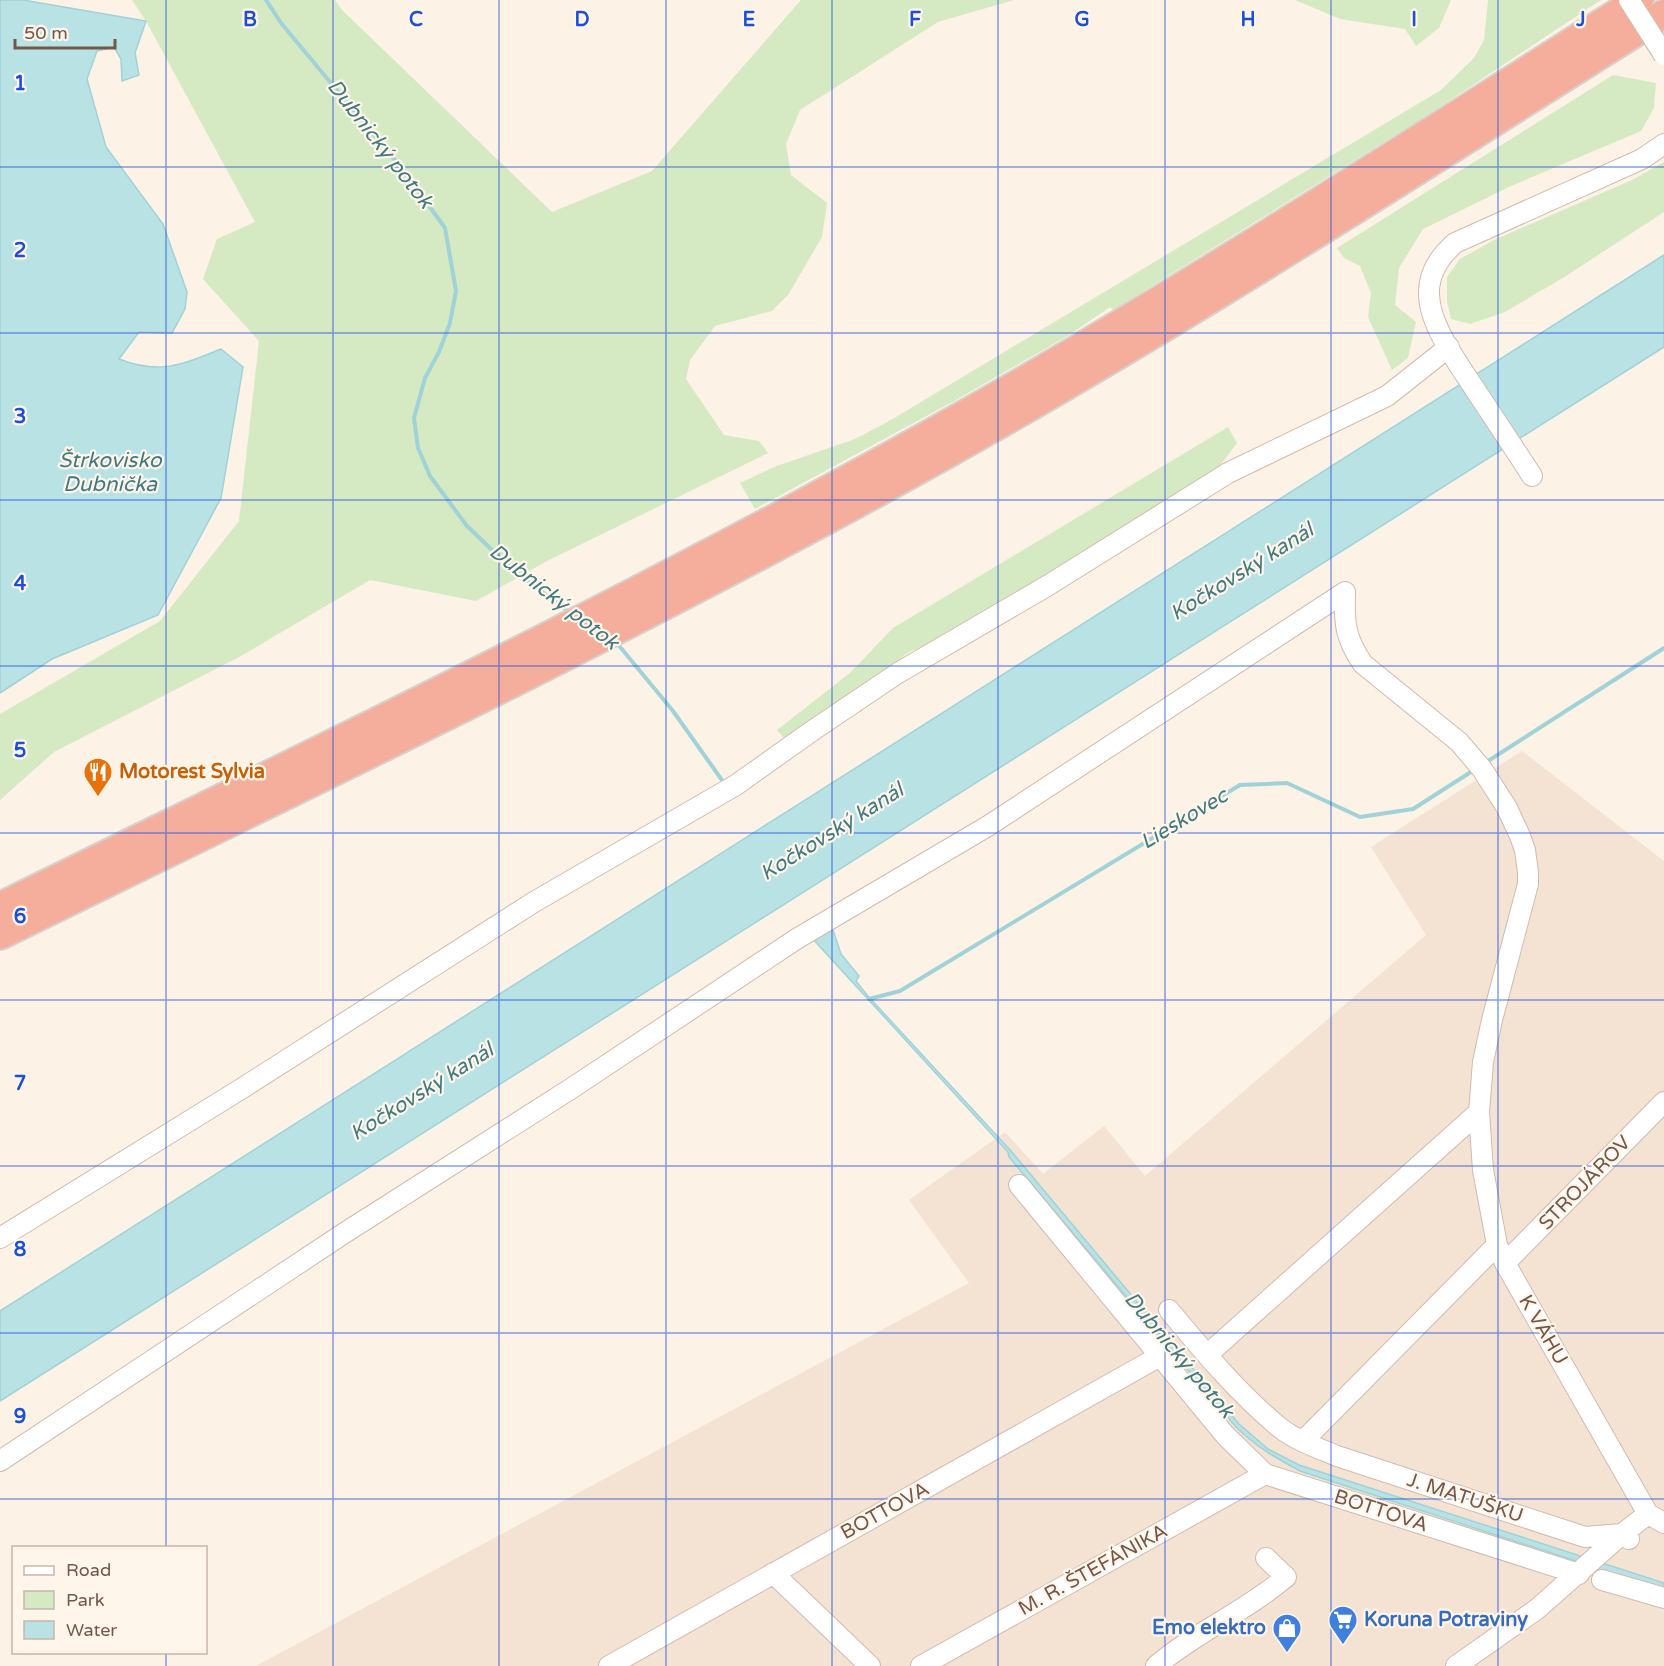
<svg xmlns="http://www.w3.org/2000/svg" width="1664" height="1666" font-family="'Varela Round',sans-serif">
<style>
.residential{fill:#f4e3d3}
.green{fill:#d5eac3}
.water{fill:#b9e2e5;stroke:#a0d2d7;stroke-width:1.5}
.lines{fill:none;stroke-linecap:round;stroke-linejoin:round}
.stream{stroke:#a0d2d7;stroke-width:4}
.minor-casing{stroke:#d0bbae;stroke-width:22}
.highway-casing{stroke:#d8d0cc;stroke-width:32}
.minor{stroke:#fff;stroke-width:20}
.highway{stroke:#f6ae9c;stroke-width:28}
.minor-bridge-casing{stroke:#d0bbae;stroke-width:22;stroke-linecap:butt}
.minor-bridge{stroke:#fff;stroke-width:20}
.grid{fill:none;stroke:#1d4ed8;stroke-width:1.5;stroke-opacity:0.55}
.labels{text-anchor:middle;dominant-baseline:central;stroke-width:4.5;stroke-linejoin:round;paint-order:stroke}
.food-label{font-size:20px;font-weight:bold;fill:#c56008;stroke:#fff6eb;text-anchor:start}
.street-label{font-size:20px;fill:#75574a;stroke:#fff6eb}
.shop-label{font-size:20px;font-weight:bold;fill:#366cbe;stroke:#fff6eb;text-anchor:start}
.water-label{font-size:21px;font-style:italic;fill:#417a81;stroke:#fff6eb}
.grid-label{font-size:20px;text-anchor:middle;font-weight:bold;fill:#1d4ed8;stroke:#fff6eb;stroke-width:4.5;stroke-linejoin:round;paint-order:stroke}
</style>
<rect width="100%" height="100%" fill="#fcf2e5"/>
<path class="residential" d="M1522,751L1664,861V1666H256L969,1283L909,1200L1005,1132L1043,1174L1104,1126L1145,1176L1426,935L1371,847Z"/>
<path class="green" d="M132,0H335L342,10L552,212L652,171L801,0H1014L938,22L800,110L786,144L791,175L827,203L822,237L788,295L772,311L715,326L690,360L686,379L724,435L759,441L768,453L547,561L476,601L370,580L241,656L54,752L0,800V714L160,621L239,521L259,341L203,279L217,239L255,222L146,21Z
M1295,0H1451L1439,28L1416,46L1405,29L1340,19Z
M1488,0H1601L1423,118L1113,310L1110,307L1069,335L956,400L755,509L740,483L774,467L855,439L891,420L1441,90L1474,58L1484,40Z
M1613,75L1656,83L1654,108L1641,131L1511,186L1423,229L1399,268L1395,305L1416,322L1408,358L1392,370L1368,317L1371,293L1360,266L1344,258L1337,248Z
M1664,162V212L1566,276L1505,312L1470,324L1451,319L1447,302V277L1460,259L1494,240L1632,180Z
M1228,427L1237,443L1212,476L938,645C911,649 906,651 888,672L785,739L777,730L850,673L893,628Z"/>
<path class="water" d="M0,0H23L146,21L135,53L139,75L122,81L121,59L114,47L97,51L87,79L106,147L163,224L187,292L185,309L172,333L139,332L119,359C159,375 182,365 221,349L243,367L221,498L158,615L52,659L0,693Z
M1664,255V347L0,1401V1311Z
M831,924L841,954L859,976L856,981L867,995L1011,1151L1239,1424L1268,1449L1299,1465L1664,1583V1593L1598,1571L1576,1561L1300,1471C1276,1458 1255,1446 1236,1427L1009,1157L1008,1152L812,938Z"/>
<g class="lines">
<path class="stream" d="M266,0L281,23L404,171L445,228L456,291L450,323L439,352L425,378L414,418L418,448L430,476L467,526L512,569L569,612
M616,642L673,711L724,783
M1485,763L1664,648
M869,999L900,991L1240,785L1287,783L1360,817L1413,809L1474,770"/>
<g class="minor-casing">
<path id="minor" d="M1532,476C1514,448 1496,421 1478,394C1461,367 1430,328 1429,295C1428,274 1439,257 1455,243L1642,159L1664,144
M1345,592C1344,623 1345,638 1363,664L1459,742L1482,769L1507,808L1520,836L1525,850L1528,872V884L1492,1020L1483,1062L1479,1112L1483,1170L1497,1245L1505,1263L1648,1514L1664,1523
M1019,1185L1225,1435L1265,1474L1579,1574
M0,1238L241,1089L534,902L736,785L812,731L898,673L1047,586L1228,473L1387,396L1449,347
M1505,1263L1664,1102
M1169,1310C1203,1351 1238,1393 1279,1427C1295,1440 1318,1448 1337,1456L1585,1537L1622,1534L1629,1539
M1207,1355L1479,1112
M1303,1441L1497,1245
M0,1461L346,1232L572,1088L798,938L988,826L1345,592
M773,1573L870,1666
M1602,1580L1664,1598
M609,1666L1160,1356
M921,1666L1265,1474
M1156,1666C1196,1632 1246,1611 1286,1577L1266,1558
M1456,1666L1537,1609L1622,1534L1648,1514"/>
</g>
<g class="highway-casing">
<path id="highway" d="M0,907C313,753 628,603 932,433C1173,299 1405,147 1639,0
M0,935C317,779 637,627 946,454C1191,317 1427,163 1664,14"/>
</g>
<use href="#minor" class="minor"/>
<use href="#highway" class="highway"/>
<g class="minor-bridge-casing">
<path id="minor-bridge" d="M1629,0L1664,55"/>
</g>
<use href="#minor-bridge" class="minor-bridge"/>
</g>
<path class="grid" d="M166,0V1548M333,0V1666M499,0V1666M666,0V1666M832,0V1666M998,0V1666M1165,0V1666M1331,0V1666M1498,0V1666M0,167H1664M0,333H1664M0,500H1664M0,666H1664M0,833H1664M0,1000H1664M0,1166H1664M0,1333H1664M0,1499H1664M166,1652V1666"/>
<defs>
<g id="restaurant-pin" transform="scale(1.5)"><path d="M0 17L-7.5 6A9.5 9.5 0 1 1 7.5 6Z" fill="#e8710a" stroke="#fff6eb"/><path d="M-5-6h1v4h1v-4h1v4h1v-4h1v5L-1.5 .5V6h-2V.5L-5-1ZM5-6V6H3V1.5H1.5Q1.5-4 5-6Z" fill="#fff"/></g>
<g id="supermarket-pin" transform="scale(1.5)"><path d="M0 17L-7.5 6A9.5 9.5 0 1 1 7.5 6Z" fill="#3f7fe0" stroke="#fff6eb"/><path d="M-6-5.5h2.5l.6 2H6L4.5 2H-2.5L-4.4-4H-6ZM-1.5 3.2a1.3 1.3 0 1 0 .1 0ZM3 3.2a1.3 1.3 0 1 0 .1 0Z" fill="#fff"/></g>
<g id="shop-pin" transform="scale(1.5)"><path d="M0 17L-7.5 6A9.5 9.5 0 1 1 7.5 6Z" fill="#3f7fe0" stroke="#fff6eb"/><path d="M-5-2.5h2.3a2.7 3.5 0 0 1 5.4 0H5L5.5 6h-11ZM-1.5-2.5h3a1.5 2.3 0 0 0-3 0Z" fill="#fff"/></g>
</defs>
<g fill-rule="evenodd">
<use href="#restaurant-pin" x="98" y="772"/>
<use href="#supermarket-pin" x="1343" y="1620"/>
<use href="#shop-pin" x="1287" y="1628"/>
</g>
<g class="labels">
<g class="food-label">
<text x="119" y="772">Motorest Sylvia</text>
</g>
<g class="street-label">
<text transform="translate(1585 1183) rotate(-46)">STROJÁROV</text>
<text transform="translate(1543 1330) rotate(60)">K VÁHU</text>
<text transform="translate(1465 1498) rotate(18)">J. MATUŠKU</text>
<text transform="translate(885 1511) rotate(-29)">BOTTOVA</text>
<text transform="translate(1381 1511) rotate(18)">BOTTOVA</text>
<text transform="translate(1093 1570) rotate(-29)">M. R. ŠTEFÁNIKA</text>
</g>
<g class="shop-label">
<text x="1364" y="1620">Koruna Potraviny</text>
<text x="1266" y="1628" text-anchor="end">Emo elektro</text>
</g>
<g class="water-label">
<text transform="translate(380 144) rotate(52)">Dubnický potok</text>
<text x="110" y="460">Štrkovisko<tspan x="110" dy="24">Dubnička</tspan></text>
<text transform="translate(1242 572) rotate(-32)">Kočkovský kanál</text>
<text transform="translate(554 597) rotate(38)">Dubnický potok</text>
<text transform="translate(1184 819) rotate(-31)">Lieskovec</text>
<text transform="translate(832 832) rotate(-32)">Kočkovský kanál</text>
<text transform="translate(422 1092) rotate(-32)">Kočkovský kanál</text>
<text transform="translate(1179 1355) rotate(50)">Dubnický potok</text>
</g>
</g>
<g class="grid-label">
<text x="250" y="26">B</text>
<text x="416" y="26">C</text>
<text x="582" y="26">D</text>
<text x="749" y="26">E</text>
<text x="915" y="26">F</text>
<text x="1082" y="26">G</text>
<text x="1248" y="26">H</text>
<text x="1414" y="26">I</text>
<text x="1581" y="26">J</text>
<text x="20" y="90">1</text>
<text x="20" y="257">2</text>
<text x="20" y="423">3</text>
<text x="20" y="590">4</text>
<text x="20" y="757">5</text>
<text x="20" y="923">6</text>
<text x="20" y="1090">7</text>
<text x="20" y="1256">8</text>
<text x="20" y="1423">9</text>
</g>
<rect x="12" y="1546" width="195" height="108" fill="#fff6eb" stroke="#c8b6ab" stroke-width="1.5"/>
<rect x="24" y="1566" width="30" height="9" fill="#ffffff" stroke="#c8b6ab" stroke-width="1.5"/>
<text x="66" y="1576" font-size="18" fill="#75574a">Road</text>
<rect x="24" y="1591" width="30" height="18" fill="#d5eac3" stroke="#c8b6ab" stroke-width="1.5"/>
<text x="66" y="1606" font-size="18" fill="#75574a">Park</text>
<rect x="24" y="1621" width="30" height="18" fill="#b9e2e5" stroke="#c8b6ab" stroke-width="1.5"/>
<text x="66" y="1636" font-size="18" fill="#75574a">Water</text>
<path d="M15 39v9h100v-9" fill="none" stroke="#75574a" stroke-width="3"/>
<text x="24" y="39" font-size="18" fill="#75574a" stroke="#fff6eb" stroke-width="4.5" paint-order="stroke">50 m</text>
</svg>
